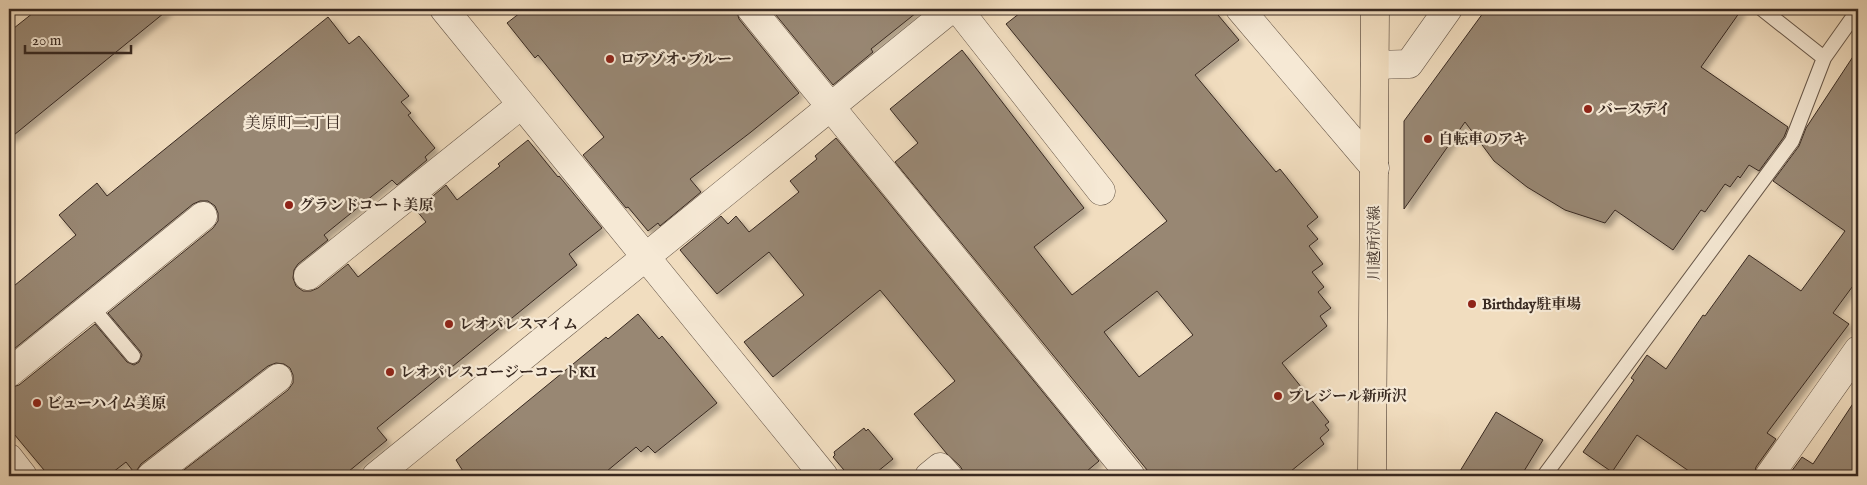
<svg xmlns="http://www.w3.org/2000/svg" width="1867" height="485" font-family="'IM FELL English','Noto Serif JP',serif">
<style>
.building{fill:#988773;stroke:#382921;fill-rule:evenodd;filter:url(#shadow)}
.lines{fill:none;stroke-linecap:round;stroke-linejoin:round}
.lane-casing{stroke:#665648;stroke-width:16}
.street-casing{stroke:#665648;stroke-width:29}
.primary-casing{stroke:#382921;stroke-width:29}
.lane{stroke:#f6e9d5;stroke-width:14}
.street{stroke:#f6e9d5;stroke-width:28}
.primary{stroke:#f1ddbf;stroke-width:28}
.poi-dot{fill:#8f2418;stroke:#f6e9d5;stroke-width:2}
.labels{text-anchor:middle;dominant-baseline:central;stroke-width:4.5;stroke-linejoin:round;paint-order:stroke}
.poi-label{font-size:15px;font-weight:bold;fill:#382921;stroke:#f6e9d5;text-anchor:start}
.street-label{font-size:15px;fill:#382921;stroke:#f6e9d5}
.neighbourhood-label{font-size:16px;fill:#382921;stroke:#f6e9d5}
</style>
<defs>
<filter id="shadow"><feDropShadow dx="4.5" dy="4.5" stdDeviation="2.5" flood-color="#0004"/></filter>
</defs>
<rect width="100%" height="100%" fill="#f1ddbf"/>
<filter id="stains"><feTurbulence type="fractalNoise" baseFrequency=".004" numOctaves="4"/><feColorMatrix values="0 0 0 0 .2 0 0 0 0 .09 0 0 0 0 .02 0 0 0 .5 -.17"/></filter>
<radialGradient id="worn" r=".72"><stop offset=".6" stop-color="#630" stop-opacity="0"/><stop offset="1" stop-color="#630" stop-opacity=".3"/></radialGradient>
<path class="building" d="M38,9H169L9,139V32Z
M525,9H736L739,19L799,93L751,132L690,179L701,192L660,226L658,223L648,231L628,207L626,208L583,155L604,137L538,55L535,58L507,23Z
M771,9H921L871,49L873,52L833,85Z
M1025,9H1213L1239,40L1195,75L1276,172L1280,169L1318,217L1307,226L1318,239L1309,246L1323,264L1312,272L1324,287L1318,292L1331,308L1320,316L1327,326L1282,363L1329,422L1325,425L1329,430L1320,438L1324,444L1285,476H1152L895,162L918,143L890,109L962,50L1084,208L1034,247L1072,295L1167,221L1006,24ZM1157,291L1193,335L1139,377L1104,332Z
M1486,9H1742L1701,67L1788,127L1784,137L1759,171L1749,165L1740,178L1738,176L1730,187L1725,184L1705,212L1701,210L1673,250L1615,210L1605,223L1565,210L1527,187L1494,161L1465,122L1404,209V121Z
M328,17L349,44L359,36L409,96L401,102L411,113L408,115L435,148L425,157L427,160L397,185L392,180L324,235L328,240L298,264L294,270L293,278L296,286L303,291H311L318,288L348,264L358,277L426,222L416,210L446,185L457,200L500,166L498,164L528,140L558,177L559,176L602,228L569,254L577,265L377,428L387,440L343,476H176L288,390L293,383V375L290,368L284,364L276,363L268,366L141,464L137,470L136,475L126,462L108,476H49L9,428V388L19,385L95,324L127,362L134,365L139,362L142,355L140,351L108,313L213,228L218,221V213L215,206L208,201H200L193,204L9,353V290L76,235L59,215L97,183L107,196Z
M1858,49V279L1833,313L1849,324L1767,433L1776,439L1756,467L1754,476H1696L1637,435L1612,472L1583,452L1634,380L1631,378L1647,355L1666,369L1703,315L1705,316L1749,255L1801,291L1845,231L1773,181L1799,146L1806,128Z
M836,138L1099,461L1081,476H966L960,466L947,454L914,414L955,381L880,290L773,377L744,342L804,295L769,252L717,294L680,250L721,216L728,224L736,216L749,232L799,192L790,181L817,159L815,156Z
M638,314L659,339L662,336L717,403L655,453L648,446L641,452L636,447L601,476H466L456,460L606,337L608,339Z
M1858,396V476H1788L1802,457L1813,464Z
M1496,412L1543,440L1521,476H1457Z
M864,428L866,431L868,429L893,459L872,476H849L833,457L835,455L834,452Z"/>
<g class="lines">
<g class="lane-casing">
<path id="lane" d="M1762,9L1824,58
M91,306L133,356
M1544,476L1792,141L1824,58L1858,10"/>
</g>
<g class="street-casing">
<path id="street" d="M444,9L824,476
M751,9L1131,476
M958,9L1101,191
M1240,9L1375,168
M1375,65L1409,64L1448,9
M308,276L521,105
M9,373L203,216
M9,458L23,476
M151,476L278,378
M376,476L951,9
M929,476L940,467L948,476
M1769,476L1858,350"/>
</g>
<g class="primary-casing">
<path id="primary" d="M1372,476L1375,9"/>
</g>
<use href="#lane" class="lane"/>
<use href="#street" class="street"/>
<use href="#primary" class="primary"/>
</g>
<g class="poi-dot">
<circle cx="610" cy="59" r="5"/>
<circle cx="1588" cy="109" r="5"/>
<circle cx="1428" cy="139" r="5"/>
<circle cx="289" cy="205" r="5"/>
<circle cx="1472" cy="304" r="5"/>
<circle cx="449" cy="324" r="5"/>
<circle cx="390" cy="372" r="5"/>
<circle cx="1278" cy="396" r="5"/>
<circle cx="37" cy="403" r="5"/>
</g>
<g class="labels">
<g class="poi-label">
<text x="620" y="59">ロアゾオ･ブルー</text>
<text x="1598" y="109">バースデイ</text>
<text x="1438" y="139">自転車のアキ</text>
<text x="299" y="205">グランドコート美原</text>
<text x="1482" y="304">Birthday駐車場</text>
<text x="459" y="324">レオパレスマイム</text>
<text x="400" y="372">レオパレスコージーコートKI</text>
<text x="1288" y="396">プレジール新所沢</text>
<text x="47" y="403">ビューハイム美原</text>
</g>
<g class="street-label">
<text transform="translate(1374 243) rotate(-90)">川越所沢線</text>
</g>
<g class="neighbourhood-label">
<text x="293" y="124">美原町二丁目</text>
</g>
</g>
<rect width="1867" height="485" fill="none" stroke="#f1ddbf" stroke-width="30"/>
<rect x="10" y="10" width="1847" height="465" fill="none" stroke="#382921" stroke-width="2.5"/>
<rect x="15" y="15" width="1837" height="455" fill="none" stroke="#382921"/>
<path d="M25 45v8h106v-8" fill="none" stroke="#382921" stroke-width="2.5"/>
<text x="32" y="45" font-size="15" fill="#382921" stroke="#f6e9d5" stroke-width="4" paint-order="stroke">20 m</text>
<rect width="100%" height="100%" filter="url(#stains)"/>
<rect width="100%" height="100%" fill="url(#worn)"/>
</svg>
